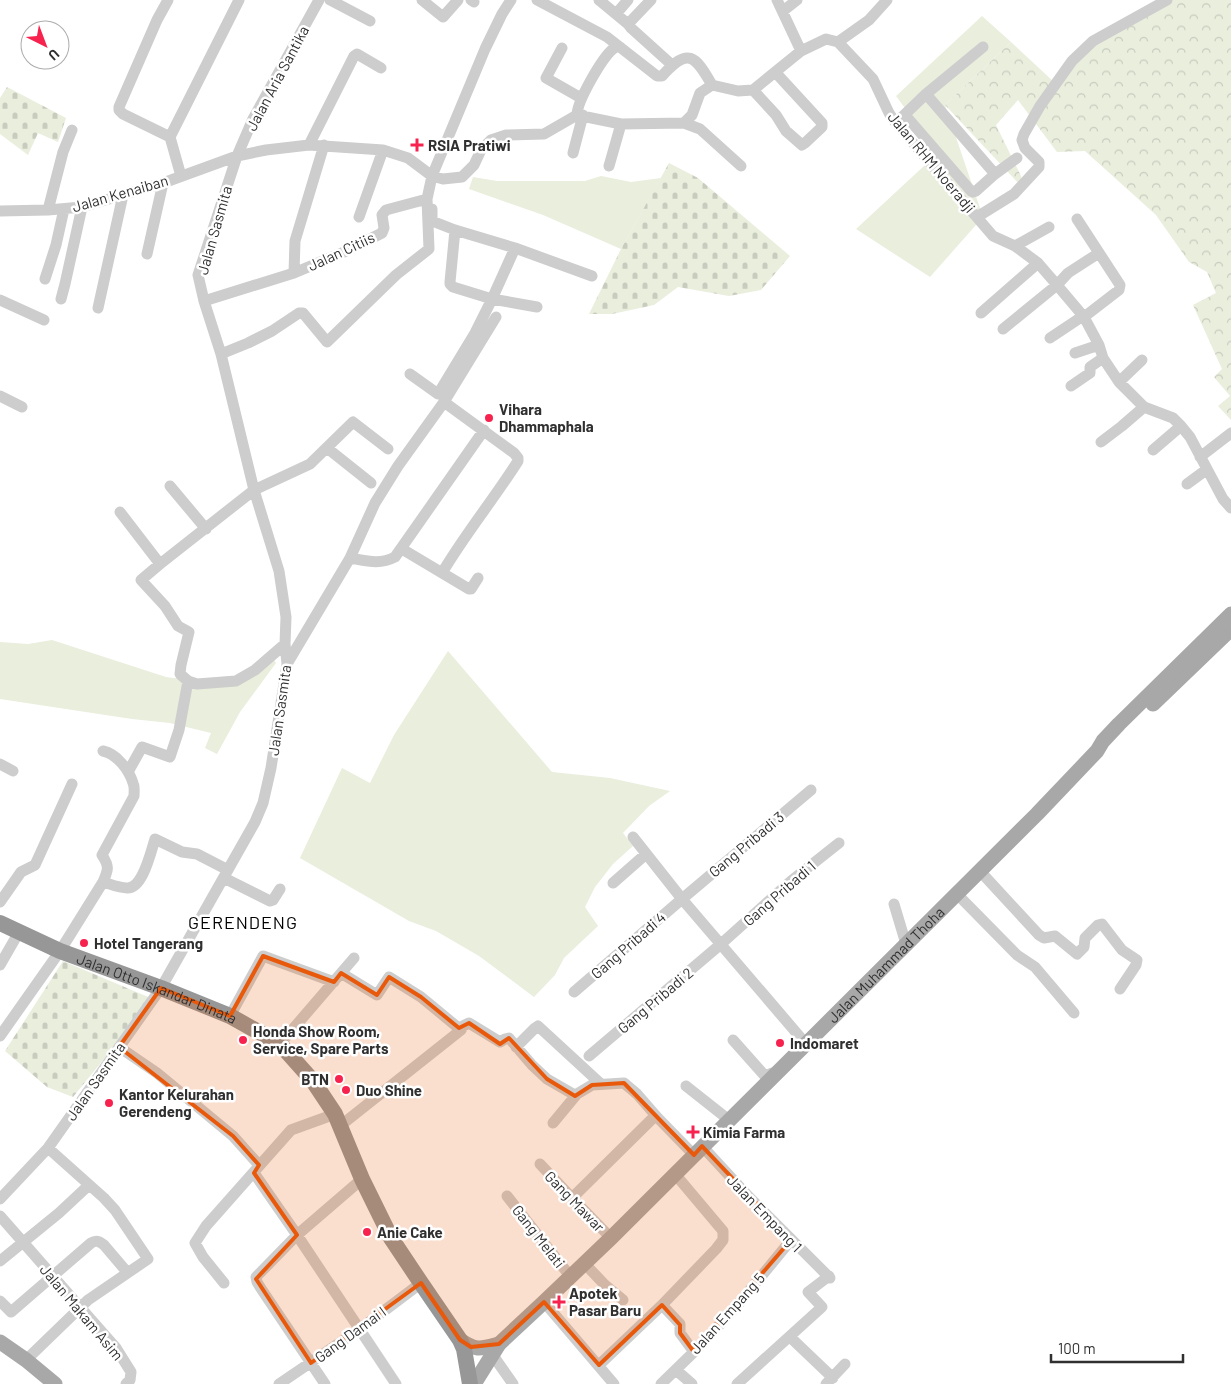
<svg xmlns="http://www.w3.org/2000/svg" width="1231" height="1384" font-family="Barlow,sans-serif">
<style>
.green{fill:#e9eedd}
.forest{fill:url(#forest-crowns)}
.cemetery{fill:url(#cemetery-stones)}
.lines{fill:none;stroke-linecap:round;stroke-linejoin:round}
.minor{stroke:#cdcdcd;stroke-width:11}
.major{stroke:#a8a8a8;stroke-width:15}
.highway{stroke:#979797;stroke-width:16}
.marked{fill:#e8590c;fill-opacity:0.2;stroke:#e8590c;stroke-width:4;stroke-linejoin:round}
.poi-dot{fill:#f7224d;stroke:#fff;stroke-width:2}
.labels{text-anchor:middle;dominant-baseline:central;stroke-width:5;stroke-linejoin:round;paint-order:stroke}
.street-label{font-size:15px;fill:#303030;stroke:#fff}
.poi-label{font-size:15px;font-weight:bold;fill:#303030;stroke:#fff;text-anchor:start}
.quarter-label{font-size:18px;letter-spacing:1px;fill:#000;stroke:#fff}
</style>
<defs>
<pattern id="forest-crowns" width="20" height="18" patternUnits="userSpaceOnUse" patternTransform="scale(1.25)"><rect width="20" height="18" fill="#e9eedd"/><path d="M2 6a3 3 0 1 1 6 0M12 15a3 3 0 1 1 6 0" fill="none" stroke="#c8ccbe"/></pattern>
<pattern id="cemetery-stones" width="16" height="16" patternUnits="userSpaceOnUse" patternTransform="scale(1.25)"><rect width="16" height="16" fill="#e9eedd"/><path d="M2 7V4a2 2 0 0 1 4 0v3zM10 15v-3a2 2 0 0 1 4 0v3z" fill="#c8ccbe"/></pattern>
</defs>
<rect width="100%" height="100%" fill="#fff"/>
<path class="green" d="M982,16L1011,42L945,105L983,217L930,277L856,229L938,153L896,96Z
M601,176L631,182L661,178L621,249L543,215L469,189L473,177L497,181H585Z
M52,640L166,677L205,682L234,679L271,655L276,663L240,712L217,754L205,748L211,733L170,723L132,719L0,699V642L28,644Z
M448,651L552,772L610,778L670,791L649,806L623,833L633,846L613,864L595,887L585,907L598,926L564,958L555,975L534,997L479,956L436,931L409,921L300,858L342,768L370,783L394,735Z"/>
<path class="forest" d="M1167,0H1231V420L1218,406L1230,396L1214,377L1222,369L1193,305L1216,293L1207,272L1189,262L1156,215L1085,151L1057,152L1018,100L996,125L1021,176L1023,188L945,105L1011,42L1054,82L1087,41Z"/>
<path class="cemetery" d="M7,87L66,118L58,142L38,133L28,155L0,134V98Z
M669,163L698,178L790,256L761,290L729,296L678,287L654,305L612,314H589L621,249Z
M63,961L153,999L73,1097L47,1087L5,1051Z"/>
<g class="lines">
<path class="minor" d="M168,0L157,20L119,107V110L123,114L170,137
M330,0L370,21
M422,0L443,17L458,0
M471,0L474,2
M537,0L607,37L657,76H662C688,47 695,55 712,85
M599,0L628,24L631,28L672,65
M777,0L801,51
M783,11L797,0
M616,14L628,0
M628,24L651,0
M838,42L869,20L887,0
M562,48L546,78L581,98
M753,90L776,115L786,131L802,145L805,143L822,127V123L776,73
M577,115C577,101 602,58 613,49C616,47 616,47 620,47
M905,115L971,191L973,192L976,191L995,174L926,94L983,47
M900,119L926,94
M684,123L700,129L741,166
M309,145L354,56L357,54L381,68
M573,153L583,115
M609,166L621,124
M995,174L1017,158
M181,176L170,137L239,0
M432,209V221L455,230L515,248
M48,210L63,152L72,130
M0,211L48,210L82,207L163,183L237,156L266,150L309,145L383,150L408,158L432,176L443,179L462,177L474,165L481,150L491,140L506,135L544,134L577,115L621,124L684,123L692,115L700,93L712,85L738,91L753,90L801,51L826,39L838,42L873,79L889,113L895,122L993,236L1015,246L1038,263L1057,285L1084,317L1099,345L1103,358L1119,382L1144,407L1173,418L1181,426L1190,437L1223,499L1231,508
M359,217L383,150
M977,217L1014,194L1039,167V162L1025,148L1022,140L1024,134L1040,106L1072,61L1093,41L1167,0
M1077,219L1120,285L1119,290L1084,317
M455,230L450,282V284L453,287L492,299L515,248L592,276
M1015,246L1049,227
M147,254L163,183
M294,273L295,241L324,145
M45,279L56,245L64,209
M61,299L65,284L82,207
M0,300L44,320
M204,301L294,273L344,252L382,233L384,228L382,215L386,210L427,199
M98,308L123,195
M981,313L1038,263
M1003,329L1057,285L1068,273L1099,253
M1050,338L1083,316
M1075,353L1099,345
M221,354L248,343L272,331L299,313H303L327,342L396,275L429,249L427,199L432,176L485,49L502,14L511,0
M410,374L438,394L475,333L492,299L537,307
M1119,382L1142,360
M1071,386L1090,373V367L1103,358
M0,396L22,407
M1101,442L1122,426L1144,407
M327,448L371,483
M1153,450L1181,426
M1200,457L1231,433
M1187,484L1206,470
M170,486L206,529
M120,512L160,564L254,490L310,464L353,422L388,449
M402,549L469,589H471L478,578
M350,558C367,561 380,565 395,557L484,430
M160,564L141,580L165,606L178,626L189,632L181,665L180,674L188,681L197,684L236,681L255,670L285,644
M442,573C465,534 494,499 518,461V458L514,453L444,402
M287,664L350,558L375,503L398,466L444,402L496,317
M0,764L13,771
M128,772L142,747L170,757L179,730L188,681
M633,837L682,899L806,1044
M979,870L1039,935L1044,938L1055,936L1077,954L1084,947L1085,938L1098,925L1102,924L1122,950L1137,960L1136,965L1120,989
M224,878L270,901L273,900L280,889
M103,882C110,884 119,888 127,888C143,889 151,851 155,839L182,852L197,854L228,870
M613,883L646,854
M956,893L1017,955L1035,967L1074,1013
M0,902L21,872L35,865L72,784
M894,904L906,944
M0,965L19,932
M341,973L377,995L389,977L421,997L461,1030
M574,992L682,899L811,790
M230,1016L263,956L334,982
M0,1036L60,951L103,882C108,870 110,867 102,855L134,796C134,791 135,787 133,783C129,770 117,754 103,751
M733,1040L765,1076L772,1073L775,1074
M280,1044L354,958
M119,1047L157,1073L233,1136L259,1165
M516,1047L535,1028L538,1026L601,1084
M589,1056L721,944L791,881L839,843
M686,1086L729,1120
M553,1123L577,1094L592,1085L624,1083L637,1094L657,1117L694,1155
M340,1126L461,1030L463,1026L469,1023L500,1042L505,1039L509,1038L532,1065L547,1079L573,1094H577
M702,1146L749,1197L830,1278
M540,1164L572,1198L611,1238
M254,1173L297,1235L396,1384
M507,1196L570,1276
M572,1198L653,1118L657,1117
M0,1199L48,1148L161,988L255,822L263,803L271,768L287,664L285,644L286,617L279,571L254,490L221,354L204,301L198,275L237,156L253,119L319,0
M0,1216L116,1348L131,1372L130,1380L126,1384
M0,1261L59,1213L89,1185
M584,1263L605,1285L623,1300
M224,1283L203,1257L195,1243L206,1226L291,1130L335,1114
M0,1301L11,1312L91,1243C96,1240 99,1241 104,1245L127,1272
M544,1302L614,1384
M662,1305L680,1324V1333L694,1352
M790,1337L833,1378
M492,1354L513,1384
M26,1360L88,1300L148,1259L115,1210L104,1198L48,1148
M599,1365L662,1305L716,1249L723,1240V1231L675,1174
M676,1370L692,1384
M279,1384L360,1329L421,1283
M325,1384L260,1287L257,1282L256,1277L297,1235L362,1179
M661,1384L698,1348L736,1307L791,1240
M737,1384L822,1307L808,1292L829,1276
M826,1384L845,1364"/>
<g class="major">
<path d="M1153,704L1231,629"/>
<path d="M460,1340C477,1351 480,1349 499,1344"/>
<path d="M0,1342L26,1360L55,1384"/>
<path id="s1" d="M474,1384L499,1344L544,1302L611,1238L806,1044L1037,814L1097,751L1103,741L1119,724L1231,614"/>
</g>
<path class="highway" id="s2" d="M0,923L60,951L161,988L230,1016L280,1044L313,1081L335,1114L362,1179L391,1238L421,1283L460,1340L464,1349L470,1384"/>
</g>
<path class="marked" d="M263,956L334,982L341,973L377,995L389,977L421,997L459,1028L469,1023L500,1044L509,1038L547,1079L575,1096L592,1085L624,1083L694,1155L702,1146L791,1240L694,1352L680,1333V1325L662,1305L599,1365L544,1302L499,1344L471,1347L460,1340L421,1283L311,1363L256,1279L297,1235L254,1173L259,1165L233,1136L119,1047L161,988L230,1016Z"/>
<g class="poi-dot">
<path d="M414.5 137.5h5v5h5v5h-5v5h-5v-5h-5v-5h5z"/>
<circle cx="489" cy="418" r="5"/>
<circle cx="84" cy="943" r="5"/>
<circle cx="243" cy="1040" r="5"/>
<circle cx="780" cy="1043" r="5"/>
<circle cx="339" cy="1079" r="5"/>
<circle cx="346" cy="1090" r="5"/>
<circle cx="109" cy="1103" r="5"/>
<path d="M690.5 1124.5h5v5h5v5h-5v5h-5v-5h-5v-5h5z"/>
<circle cx="367" cy="1232" r="5"/>
<path d="M556.5 1294.5h5v5h5v5h-5v5h-5v-5h-5v-5h5z"/>
</g>
<g class="labels">
<g class="street-label">
<text transform="translate(277 78) rotate(-62)">Jalan Aria Santika</text>
<text transform="translate(932 162) rotate(50)">Jalan RHM Noeradji</text>
<text transform="translate(120 193) rotate(-16)">Jalan Kenaiban</text>
<text transform="translate(214 230) rotate(-74)">Jalan Sasmita</text>
<text transform="translate(341 251) rotate(-25)">Jalan Citiis</text>
<text transform="translate(279 710) rotate(-82)">Jalan Sasmita</text>
<text transform="translate(746 844) rotate(-40)">Gang Pribadi 3</text>
<text transform="translate(779 893) rotate(-41)">Gang Pribadi 1</text>
<text transform="translate(628 945) rotate(-41)">Gang Pribadi 4</text>
<text stroke="none"><textPath href="#s1" startOffset="589">Jalan Muhammad Thoha</textPath></text>
<text stroke="none"><textPath href="#s2" startOffset="170">Jalan Otto Iskandar Dinata</textPath></text>
<text transform="translate(655 1000) rotate(-40)">Gang Pribadi 2</text>
<text transform="translate(95 1081) rotate(-55)">Jalan Sasmita</text>
<text transform="translate(575 1201) rotate(46)">Gang Mawar</text>
<text transform="translate(765 1213) rotate(46)">Jalan Empang 1</text>
<text transform="translate(539 1236) rotate(52)">Gang Melati</text>
<text transform="translate(82 1312) rotate(50)">Jalan Makam Asim</text>
<text transform="translate(727 1313) rotate(-48)">Jalan Empang 5</text>
<text transform="translate(350 1334) rotate(-36)">Gang Damai I</text>
</g>
<g class="poi-label">
<text x="428" y="145">RSIA Pratiwi</text>
<text x="499" y="409">Vihara<tspan x="499" dy="17">Dhammaphala</tspan></text>
<text x="94" y="943">Hotel Tangerang</text>
<text x="253" y="1031">Honda Show Room,<tspan x="253" dy="17">Service, Spare Parts</tspan></text>
<text x="790" y="1043">Indomaret</text>
<text x="329" y="1079" text-anchor="end">BTN</text>
<text x="356" y="1090">Duo Shine</text>
<text x="119" y="1094">Kantor Kelurahan<tspan x="119" dy="17">Gerendeng</tspan></text>
<text x="703" y="1132">Kimia Farma</text>
<text x="377" y="1232">Anie Cake</text>
<text x="569" y="1293">Apotek<tspan x="569" dy="17">Pasar Baru</tspan></text>
</g>
<g class="quarter-label">
<text x="243" y="922">GERENDENG</text>
</g>
</g>
<g transform="translate(45 45) rotate(138)"><circle r="24" fill="#ffffff" stroke="#acacac"/>
<path d="M0-4L9 19L0 12L-9 19Z" fill="#f7224d"/>
<text y="-8" font-size="14" font-weight="bold" text-anchor="middle" fill="#303030">U</text>
</g>
<path d="M1051 1354v8h132v-8" fill="none" stroke="#303030" stroke-width="2.5"/>
<text x="1058" y="1354" font-size="15" fill="#303030" stroke="#ffffff" stroke-width="4" paint-order="stroke">100 m</text>
</svg>
